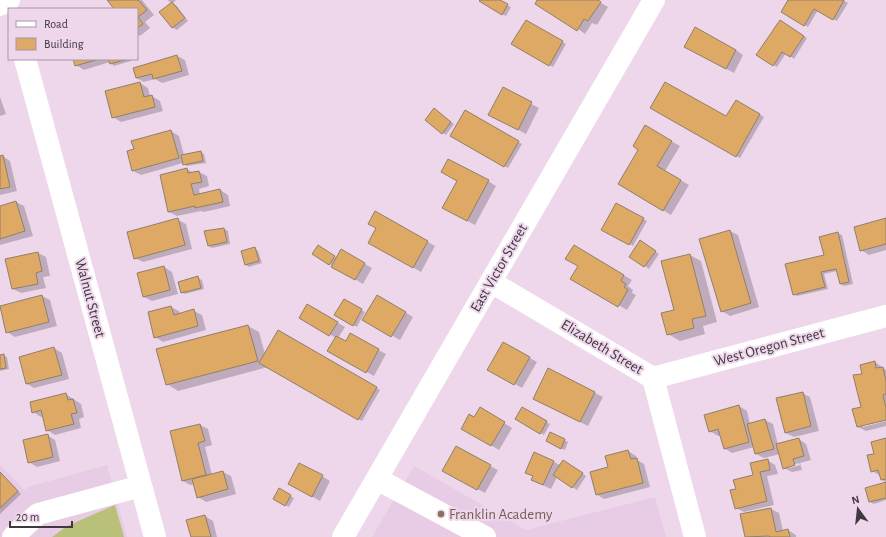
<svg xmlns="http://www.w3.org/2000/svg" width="886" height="537" font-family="'Alegreya Sans',sans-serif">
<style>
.built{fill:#e8cbe5}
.green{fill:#b9c077}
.shadow{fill:#0003;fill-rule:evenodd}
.building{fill:#dea965;stroke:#907f6a}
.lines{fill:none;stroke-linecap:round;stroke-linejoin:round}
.minor{stroke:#fff;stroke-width:22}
.education-dot{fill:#8d6e63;stroke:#eed7eb;stroke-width:1.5}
.labels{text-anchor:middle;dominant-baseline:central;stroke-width:4;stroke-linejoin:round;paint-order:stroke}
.street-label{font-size:15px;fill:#40373f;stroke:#eed7eb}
.education-label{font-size:15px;fill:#785e54;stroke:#eed7eb;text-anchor:start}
</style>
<rect width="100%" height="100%" fill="#eed7eb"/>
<path class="built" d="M0,465L25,490L28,487L107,465L127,537H0Z
M414,466L526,530L655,497L666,537H372Z"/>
<path class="green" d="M115,505L124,537H52L67,526Z"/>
<path class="shadow" d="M108,0H142L154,15L145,22L150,28L140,36L137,34V9H115Z
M167,0H176L172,4L176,5L188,21L177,30L173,28L161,13L172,3Z
M481,0H498L511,7L506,16L480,1Z
M538,0H596L608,7L597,25L592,23L585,34Z
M789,0H843L848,3L837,21L818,10L808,27L782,12Z
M526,21L566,44L553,67L513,44Z
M780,21L807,38L794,59L786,53L777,67L758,55Z
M736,50L743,55L734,73L693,51Z
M177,56L185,60L189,75L162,83L155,79L144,82L136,78Z
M74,59H131V61L114,66L110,62L84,70L76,65Z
M140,83L148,88L150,97L152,96L160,101L163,111L121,122L113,117Z
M503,89L539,108L526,134L497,119Z
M0,97L6,114L0,116Z
M736,101L764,117L740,158L651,108L727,118Z
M438,112L454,124L446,135L443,133Z
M465,112L522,144L508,168L452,135Z
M646,127L680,146L665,171L689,185L671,215L619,184L640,149Z
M171,131L179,136L184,155L201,152L204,154L206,163L187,166L183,163L141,175L133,171L135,150Z
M3,156L10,161L17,191L0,195V157Z
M187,169L193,173L199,172L207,176L209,186L199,189L200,195L220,190L228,195L230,206L204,212L201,211L177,216L169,212Z
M488,181L496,186L475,225L451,212Z
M16,202L24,206L33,236L0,245V207Z
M616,204L647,221L633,246L603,229Z
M375,212L435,246L421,272L370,242L378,227Z
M886,219V250L869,255L861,250Z
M178,220L186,224L192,249L143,262L135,258Z
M224,229L228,231L230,244L212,248L209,246Z
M730,231L738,235L759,307L730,316L722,311Z
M838,233L842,235L853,284L844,286L841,284L837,271L824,274L828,289L797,296L793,294L825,256Z
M644,244L659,254L649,269L630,256Z
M318,246L337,258L342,251L372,268L363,284L313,254Z
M574,247L632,280L628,286L633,290L632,293L636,295L627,310L572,278L579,266Z
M255,248L258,251L262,263L249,267L246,265Z
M38,253L46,257L50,276L43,277L46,288L21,293L13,289Z
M690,255L701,261L717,322L703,326L705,334L680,341L668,334Z
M164,267L172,272L178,294L152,301L144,297Z
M198,278L202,280L204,289L185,294L182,292Z
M42,296L50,300L57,326L15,337L7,332L0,306Z
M377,296L413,317L400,340L364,320Z
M344,300L365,312L357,327L336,315Z
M308,305L345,327L338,338L346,342L350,335L386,354L374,376L329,351L336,338L300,317Z
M171,307L179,311L180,314L194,311L202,315L206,330L163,342L155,337L149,313Z
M248,326L259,332L265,354L278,331L380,390L362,421L268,367L178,391L167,384Z
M503,343L537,362L522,388L489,369Z
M54,348L62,353L69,379L34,388L27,384Z
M3,355L7,357L9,369L0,371V356Z
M875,362L886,370V419L863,425V427L886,421V426L866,431L858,427Z
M549,370L603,397L588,426L542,403Z
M802,393L810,397L819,431L794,437L786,433Z
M66,394L81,404L84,417L79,419L81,428L55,435L47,430L43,416L41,417L33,412Z
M739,406L747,411L750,424L765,420L773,424L778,445L799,439L806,444L811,460L800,463L802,470L792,472L784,468L780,454L764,458L756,454L754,447L732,453L724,448L721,435L718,436L710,431ZM799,463L800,465L789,468V466Z
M480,408L512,428L499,450L462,428L474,418Z
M522,408L550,424L544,435L516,419Z
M200,425L208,429L212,445L205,447L212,475L223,472L231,476L236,494L206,502L198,497L195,484L190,485L183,481L171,432Z
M551,433L568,442L565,450L550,443Z
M47,435L55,440L60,461L37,467L29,462Z
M886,439V482L882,480L881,476L872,471L875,454Z
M628,451L636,456L637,460L644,464L650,487L604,499L596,494L609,468Z
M767,460L775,465L778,474L767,476L774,505L744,512L736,508L737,490L754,476Z
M554,462L560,465L567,463L586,476L577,490L557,477L551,489L532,480Z
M490,466L498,470L485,493L451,475Z
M0,472L21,494L0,514Z
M322,476L330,481L320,501L297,488Z
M886,483V500L874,504L870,502Z
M280,490L294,498L289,507L274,499Z
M771,509L779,513L783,531L788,530L796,535V537H747L742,515Z
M205,516L213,521L217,537H192L188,521Z"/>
<path class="building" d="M107,0H138L147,10L138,17L143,24L137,28V9H114Z
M480,0H500L508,4L502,15L479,1Z
M537,0H598L601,2L588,21L584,19L577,31L535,4Z
M788,0H844L833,20L814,9L804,26L781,12Z
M172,2L185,18L172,28L159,12Z
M526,20L563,41L549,66L511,44Z
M780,20L804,36L790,57L782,52L773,66L756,55Z
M695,27L736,50L726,69L684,47Z
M177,55L182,71L153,79L152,74L136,78L133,68Z
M73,59H99L75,66Z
M108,59H128L110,64Z
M140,82L144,97L152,95L155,107L112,118L105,91Z
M665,82L726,116L736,100L760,114L736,157L650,108Z
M503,87L532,102L518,130L488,115Z
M434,108L451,122L442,134L425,120Z
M465,110L519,141L504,167L450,136Z
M645,125L672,141L657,166L681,180L663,211L618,184L638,150L633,146Z
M171,130L179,158L132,171L127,151L134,149L131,141Z
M201,151L203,161L183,165L181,155Z
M3,155L10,187L0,189V156Z
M448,159L489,180L467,221L442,208L457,181L441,172Z
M187,168L188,173L199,171L202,182L191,184L194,195L220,189L223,202L195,208V206L168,212L160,175Z
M16,201L25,231L0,239V206Z
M616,203L644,218L629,245L601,230Z
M375,211L428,241L413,268L368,243L376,228L368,224Z
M178,218L185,245L134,259L127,232Z
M886,218V244L860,251L854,227Z
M224,228L227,242L208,246L204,231Z
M730,230L751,303L721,312L699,239Z
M838,232L849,282L840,284L836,269L821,272L825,287L793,295L785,264L824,255L819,237Z
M640,240L656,251L644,267L629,257Z
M318,245L335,256L329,265L312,254Z
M574,245L624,275L621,281L626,284L624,287L628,290L618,307L570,279L578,266L565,259Z
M255,247L259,261L245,265L241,251Z
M341,249L365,263L355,280L331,267Z
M38,252L42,271L36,273L38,284L12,289L5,259Z
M690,254L706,316L692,319L694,328L667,335L661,313L674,310L661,261Z
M164,266L170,290L143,297L137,273Z
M198,276L201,288L181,293L178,282Z
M42,295L49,322L6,333L0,306Z
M377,295L406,312L391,337L362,320Z
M344,299L362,309L353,326L334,315Z
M307,304L338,322L329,336L299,318Z
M171,306L174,315L194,309L198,326L154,338L148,312Z
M248,325L258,361L166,385L156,349Z
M278,330L377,387L358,420L259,363Z
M350,333L379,349L366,373L327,351L336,336L346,341Z
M503,342L530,357L514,385L487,370Z
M54,347L62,375L26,384L19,357Z
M4,354L6,368L0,369V355Z
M875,361L876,368L883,367L886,381V394L883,395L886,408V420L857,427L852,409L861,407L853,375L862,374L860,365Z
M548,368L595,392L580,422L533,399Z
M803,392L811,426L785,433L776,398Z
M66,393L68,400L73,399L77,413L71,414L74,424L46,431L41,410L32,413L30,402Z
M739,405L749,442L724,449L718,429L709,432L704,415Z
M480,407L505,422L491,446L461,429L469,414L474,417Z
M522,407L547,421L540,434L515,419Z
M765,419L774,449L755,454L747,424Z
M200,424L205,441L198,443L206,475L182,481L170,431Z
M550,432L565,439L561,449L546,441Z
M48,434L53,457L28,463L23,440Z
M799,438L804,456L793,459L795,465L783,469L776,444Z
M886,438V479L881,480L878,470L871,472L867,455L874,454L871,442Z
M456,446L491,465L477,490L442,471Z
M628,450L631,459L637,458L643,483L596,495L590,472L608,467L605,456Z
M534,452L554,461L543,485L531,480L533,476L525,473Z
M768,459L770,470L760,472L767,501L735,509L730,490L736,489L733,480L753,475L750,463Z
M563,460L583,473L572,488L553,475Z
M299,463L323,475L312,497L288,484Z
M223,471L228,489L197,498L192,479Z
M0,472L18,491L0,508Z
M886,482V498L869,502L865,488Z
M279,488L291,495L285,506L273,499Z
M771,508L776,532L788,529L790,537H770L769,536L745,537L740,514Z
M205,515L211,537H191L186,520Z"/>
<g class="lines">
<path class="minor" d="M0,5L9,0
M25,59L155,537
M491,282L653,378L695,537
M653,378L886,316
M377,479L485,537
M13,537L38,514L141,486
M343,537L654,0"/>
</g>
<circle class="education-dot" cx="441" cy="514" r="4"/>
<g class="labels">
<g class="street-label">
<text transform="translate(499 268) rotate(-60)">East Victor Street</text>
<text transform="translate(90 298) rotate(75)">Walnut Street</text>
<text transform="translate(602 347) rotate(31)">Elizabeth Street</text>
<text transform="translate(769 347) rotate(-15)">West Oregon Street</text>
</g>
<g class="education-label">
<text x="449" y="514">Franklin Academy</text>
</g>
</g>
<rect x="8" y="8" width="130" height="52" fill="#eed7eb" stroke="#a897a6"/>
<rect x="16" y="21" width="20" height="6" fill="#ffffff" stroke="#a897a6"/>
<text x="44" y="28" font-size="12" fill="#40373f">Road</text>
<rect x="16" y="38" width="20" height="12" fill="#dea965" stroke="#a897a6"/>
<text x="44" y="48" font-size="12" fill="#40373f">Building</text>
<g transform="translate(858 509) rotate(345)" stroke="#eed7eb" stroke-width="3" paint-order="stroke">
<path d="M0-3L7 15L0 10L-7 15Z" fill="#40373f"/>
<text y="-6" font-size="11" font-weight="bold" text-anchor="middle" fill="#40373f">N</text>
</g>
<path d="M10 521v6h62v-6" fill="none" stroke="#40373f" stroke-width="2"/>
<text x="16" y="521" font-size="12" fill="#40373f" stroke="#eed7eb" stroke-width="3" paint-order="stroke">20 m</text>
</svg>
